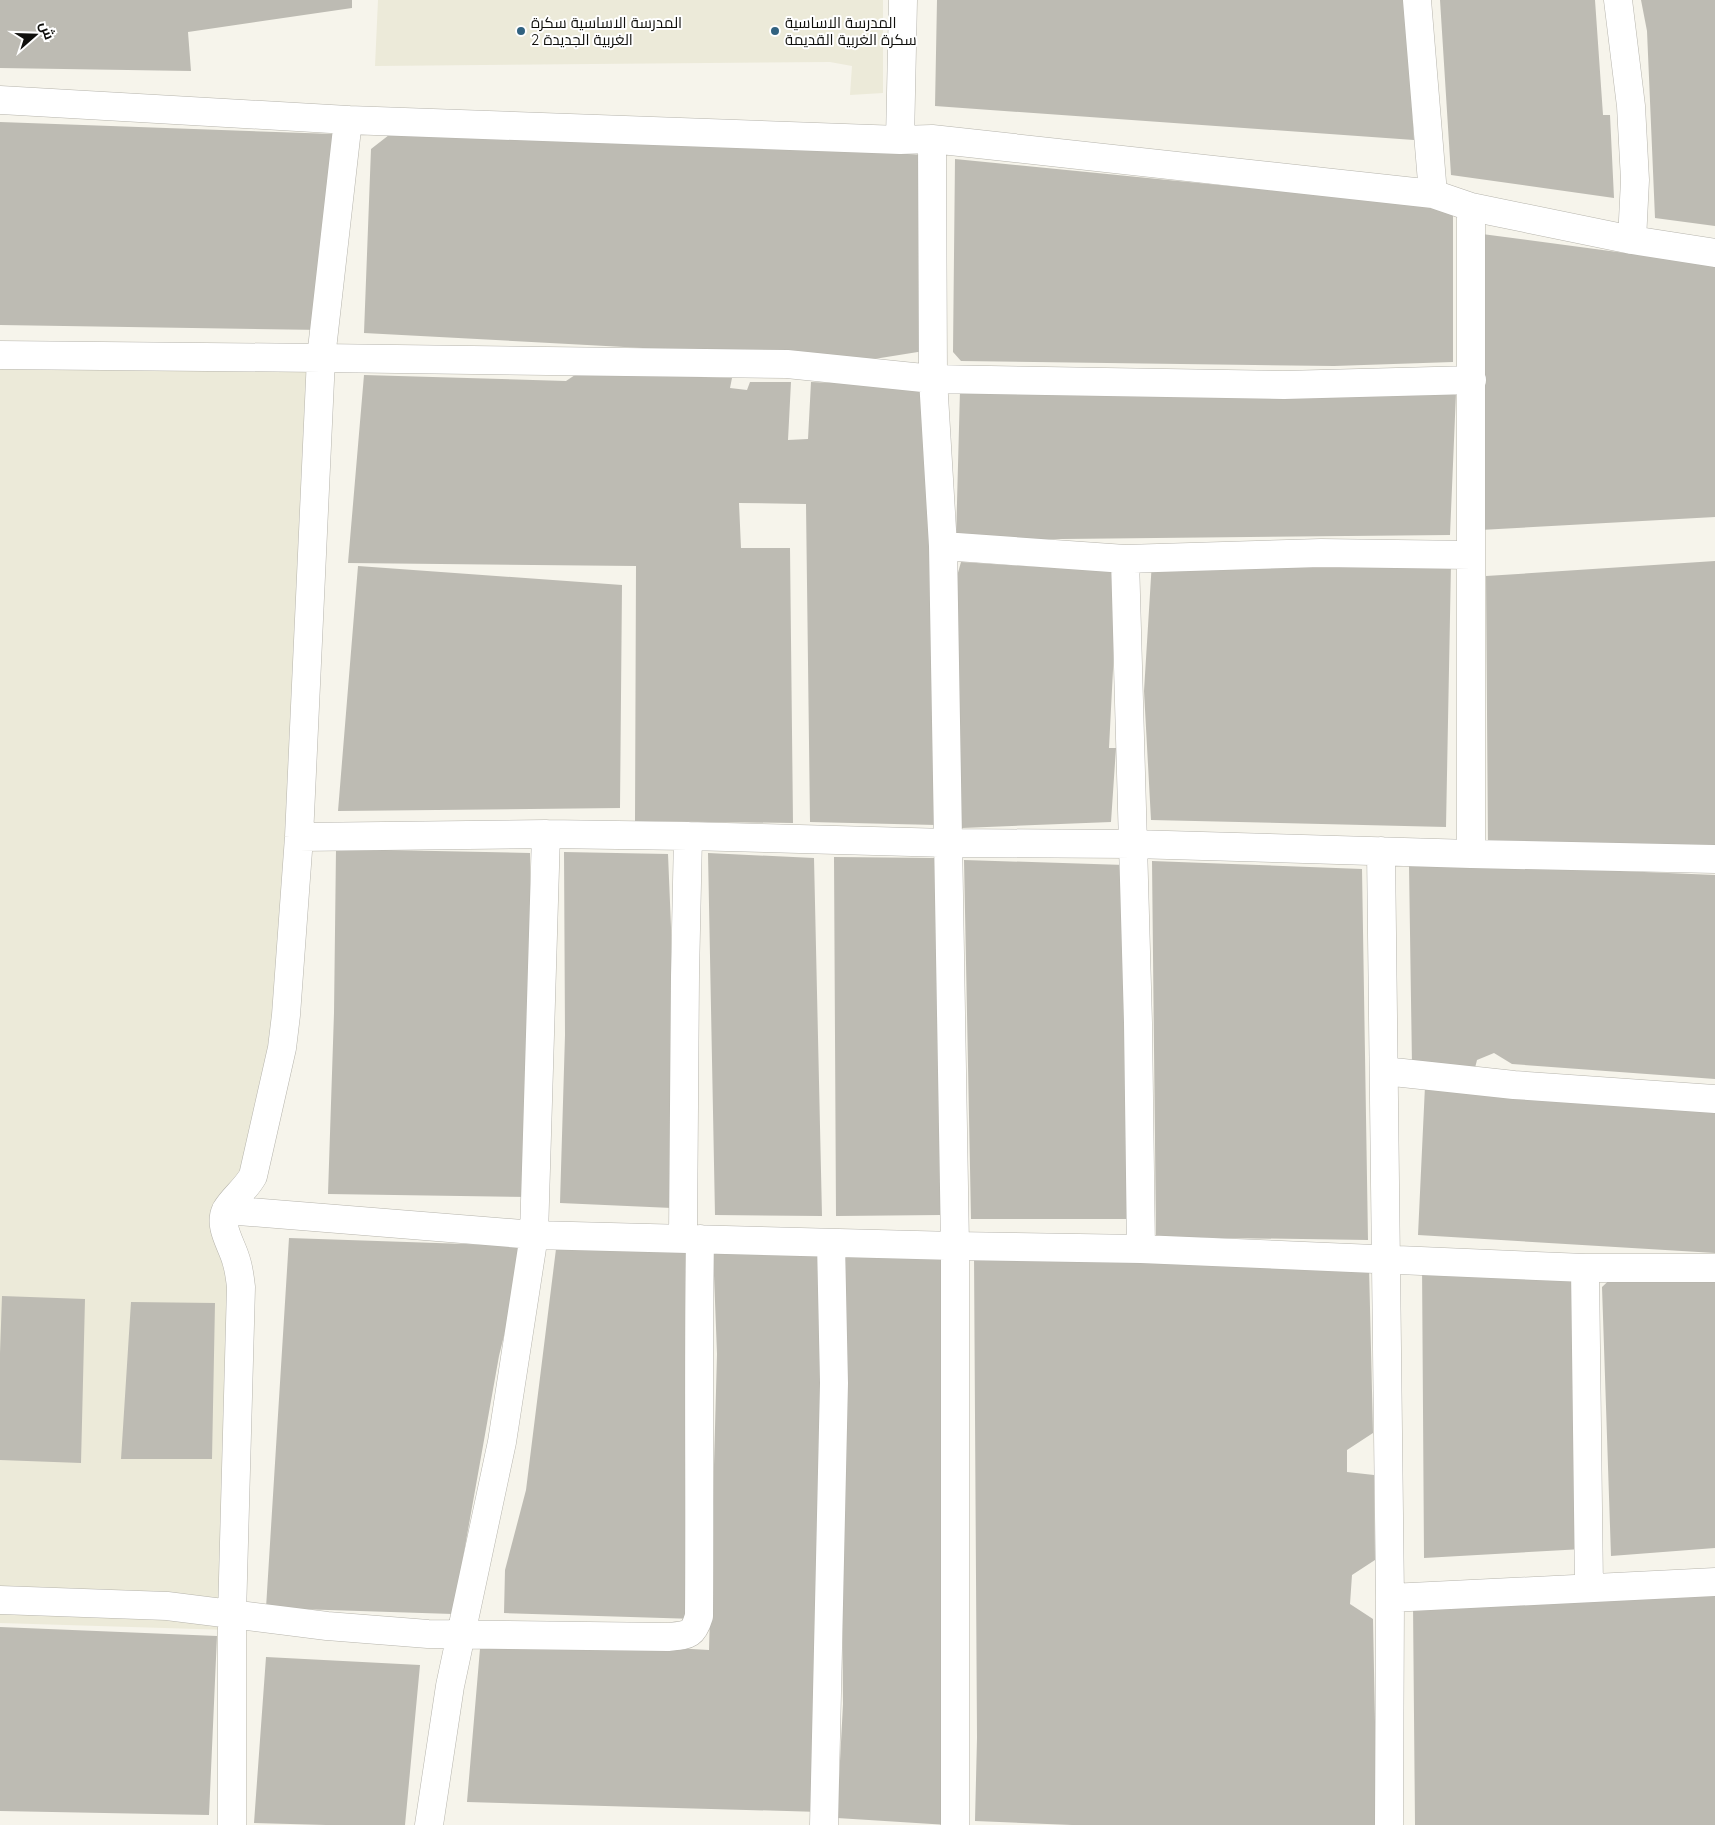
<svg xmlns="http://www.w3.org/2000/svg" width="1715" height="1825" font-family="Quicksand,Cairo,sans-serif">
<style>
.built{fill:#ecead9}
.building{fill:#bdbbb3}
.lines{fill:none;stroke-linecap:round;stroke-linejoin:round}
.minor-casing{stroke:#b6b4ac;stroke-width:29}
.minor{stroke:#fff;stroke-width:28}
.poi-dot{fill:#316280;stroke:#fff;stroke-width:2}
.labels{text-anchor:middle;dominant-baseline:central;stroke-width:4;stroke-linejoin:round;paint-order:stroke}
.poi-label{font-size:15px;fill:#0f0f0c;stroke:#fff;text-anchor:start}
</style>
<rect width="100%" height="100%" fill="#f6f4eb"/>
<path class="built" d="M378,0H883V93L850,95L852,66L830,62L375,66Z
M0,361L314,367L295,828L269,1042L248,1186L223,1197L240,1241L230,1630L0,1623Z"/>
<path class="building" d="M0,0H352V8L188,32L191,71L0,68Z
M937,0H1405L1414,140L935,106Z
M1440,0H1595L1603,115H1610L1614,198L1451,175Z
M1641,0H1715V226L1655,218L1647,31Z
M0,122L334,134L322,330L0,325Z
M398,128L927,155L924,351L868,360L364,333L371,149Z
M955,159L1453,208V362L1334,366L961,361L953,352Z
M1482,234L1715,265V517L1480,530Z
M578,373L732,378L730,388L747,390L750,382H791L788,440L808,439L811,382L931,387L936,825L810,822L806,504L739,503L741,548H790L793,823L635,821L636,566L348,563L364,375L566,381Z
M960,390L1456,393L1450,535L956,540Z
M1152,561L1451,564L1446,827L1151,820L1144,691Z
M1715,561V856L1488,848L1486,576Z
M961,562L1118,572L1109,748H1116L1111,822L962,828L950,601Z
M358,566L622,585L620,808L338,811Z
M336,849L530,853L531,1197L328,1194L334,1013Z
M564,852L668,854L671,927L672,1208L560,1203L565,1035Z
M708,853L814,858L822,1216L715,1215Z
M834,857L936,858L941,1215L836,1216Z
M964,860L1125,865L1132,1219H971Z
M1152,861L1362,869L1368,1240L1156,1237Z
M1409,866L1597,870L1715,875V1079L1512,1064L1494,1053L1477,1060L1475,1068L1412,1066Z
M1425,1086L1715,1106V1253L1418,1235Z
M289,1238L526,1246L499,1356L453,1614L266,1608Z
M556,1249H695L696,1619L504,1613L505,1570L526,1490Z
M713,1249L821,1252L820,1812L467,1802L481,1637L709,1650L717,1354Z
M839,1250L942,1253L948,1825L837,1818L843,1704Z
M974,1254L1369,1266L1373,1433L1347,1450V1472L1374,1475L1375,1560L1352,1575L1350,1604L1373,1619L1377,1825H1072L975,1821L977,1738Z
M1422,1263L1573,1271L1583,1549L1424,1558Z
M1618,1272L1715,1277V1548L1611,1556L1602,1287Z
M2,1296L85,1299L81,1463L0,1460V1353Z
M131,1302L215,1303L212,1459H121Z
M1715,1593V1825H1415L1413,1604Z
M0,1627L217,1636L209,1815L0,1811Z
M266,1657L420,1665L405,1825H326L254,1823Z"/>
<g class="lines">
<g class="minor-casing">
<path id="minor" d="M1417,0L1433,194
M1618,0L1631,106L1635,180L1632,240
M0,100L348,120L900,140L932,139L1433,194L1471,207L1632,240L1715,253
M932,139L933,379L943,546L955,1246V1825
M900,140L903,0
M0,355L321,358L787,364L933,379L1284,385L1472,380
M943,546L1125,559L1321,553L1471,555
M1125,559L1138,1023L1141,1249
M299,837L546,834L688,836L948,843L1133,844L1471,854L1715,859
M1381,851L1390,1598L1389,1825
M1471,854V207
M1384,1071L1514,1085L1715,1099
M226,1210L534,1235L955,1246L1141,1249L1585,1268H1715
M683,1238L685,976L688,836
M1585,1268L1589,1588
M1390,1598L1715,1582
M0,1600L167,1606L327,1626L428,1634L668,1637C688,1635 693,1636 699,1616C700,1490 698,1365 700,1239
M232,1825V1615L241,1287C240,1278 239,1269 236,1260C232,1245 218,1226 226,1210C233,1198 246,1189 253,1176L282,1048L286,1015L299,837L321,358L348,120
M429,1825L450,1686L502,1442L534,1235L546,834
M824,1825L834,1383L831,1243"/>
</g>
<use href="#minor" class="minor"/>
</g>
<g class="poi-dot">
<circle cx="521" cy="31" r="5"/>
<circle cx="775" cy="31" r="5"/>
</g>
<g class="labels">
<g class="poi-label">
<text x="531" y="22">المدرسة الاساسية سكرة<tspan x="531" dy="17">الغربية الجديدة 2</tspan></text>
<text x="785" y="22">المدرسة الاساسية<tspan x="785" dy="17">سكرة الغربية القديمة</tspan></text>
</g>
</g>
<g transform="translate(35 35) rotate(70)" stroke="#ffffff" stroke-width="4" paint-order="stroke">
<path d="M0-4L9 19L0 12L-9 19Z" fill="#0f0f0c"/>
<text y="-8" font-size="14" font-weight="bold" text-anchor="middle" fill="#0f0f0c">ش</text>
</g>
</svg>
